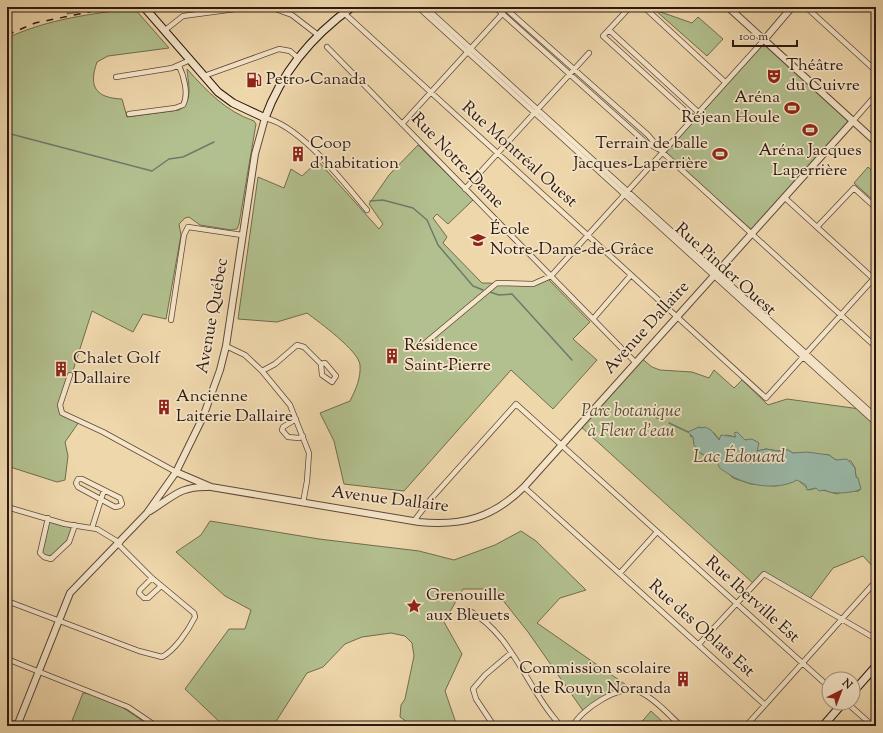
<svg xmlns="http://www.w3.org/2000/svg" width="883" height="733" font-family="'Sorts Mill Goudy',serif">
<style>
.green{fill:#b2bf8e;stroke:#706c4f;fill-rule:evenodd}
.water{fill:#9abaaa;stroke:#6e7a6c}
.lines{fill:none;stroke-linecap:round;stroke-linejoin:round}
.stream{stroke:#6e7a6c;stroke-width:1.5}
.minor-casing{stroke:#5e4837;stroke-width:6}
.tertiary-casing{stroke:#5e4837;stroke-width:8}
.secondary-casing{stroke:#2d1910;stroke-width:9}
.minor{stroke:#f5e5c9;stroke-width:4.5}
.tertiary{stroke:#f5e5c9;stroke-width:6}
.secondary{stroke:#f5e5c9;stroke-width:7}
.rail{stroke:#2d1910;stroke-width:1.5;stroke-dasharray:7 7;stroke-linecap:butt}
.labels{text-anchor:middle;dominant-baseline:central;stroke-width:3.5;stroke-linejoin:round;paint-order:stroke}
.poi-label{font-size:17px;fill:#2d1910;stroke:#f5e5c9;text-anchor:start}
.street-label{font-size:17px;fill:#2d1910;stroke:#f5e5c9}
.park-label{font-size:17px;font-style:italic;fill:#554b36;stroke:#f5e5c9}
.water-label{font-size:18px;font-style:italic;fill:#4e493e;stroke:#f5e5c9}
</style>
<rect width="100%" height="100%" fill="#efd7ac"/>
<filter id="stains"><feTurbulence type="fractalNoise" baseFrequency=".005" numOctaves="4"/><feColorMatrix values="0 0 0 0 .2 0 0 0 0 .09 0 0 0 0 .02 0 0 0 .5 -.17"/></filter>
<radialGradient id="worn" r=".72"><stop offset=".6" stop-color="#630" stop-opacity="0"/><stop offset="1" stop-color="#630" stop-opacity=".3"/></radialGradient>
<path class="green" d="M70,7H108L67,14Z
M134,8L169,48L108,56L97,62C88,87 96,98 122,99L127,117L179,110C194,101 188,84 187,69C207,91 225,111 254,121L256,124L239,224L237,229L231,230L200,225L189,217L185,218L179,224L181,235L166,319L143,314L133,332L92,311L62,405L64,412L79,422L65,442L68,456L65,480L57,482L7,466V38C51,18 88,15 134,8Z
M655,10L692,23L698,17L723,39L707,56Z
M764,40L850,121L752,230L664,152Z
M418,145L473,200L448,224L437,214L433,218L447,237L443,243L482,283L533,284L547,278L590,322L573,339L597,360L553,409L511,370L404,491L344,484L334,441L320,413L350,401C356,389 361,378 360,365C359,351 319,322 307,313L277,322L238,319L258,177L284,188L291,169L302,176L318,161L379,229L383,224L369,204L389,175Z
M868,167L876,174V198L874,201L854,183Z
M640,357L652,367L660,370L692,372L709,378L714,370L734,388L742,380L768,405L787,399L860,409L876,423V570L863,556L833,568L809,600L764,574L754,584L579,425ZM699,427L714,433L720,440L726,435L736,437V434L740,435L745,440L756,441L757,451L766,449L778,451L788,450L793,453L829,455L836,460L851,461L855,468L856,477L858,478L859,491H844L837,494L816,488L809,490L797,479L776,486L751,484L733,478L717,462L718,460C703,453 697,458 693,437L690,436L692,431Z
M48,518L75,525L69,542L51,559L40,553Z
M210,521L319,539L419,551L454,560L495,545L521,531L536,541L586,590L560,598L537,623L632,689L604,699L584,712L528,632L494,589H463L444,622L462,654L445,691L457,726H413L400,717L401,705L405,699L414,656L412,643L405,636L391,633L362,637L345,644L323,667L307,673L273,726H224L185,689L229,629H245L251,610L225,596L176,552L201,535Z
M83,693C106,695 131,712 149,726H70Z
M651,711L667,726H638Z"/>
<path class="water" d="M699,427L701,428L705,427L711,430L719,440L721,435L736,437L734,433L737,432L745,440L752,439L759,443L757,451L766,449L778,451L788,450L793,453L807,452L829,455L836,460L847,459L855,468L856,477L858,478L861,489C854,493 831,495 825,490L819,491L816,488L807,490L806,485L797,480C778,491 745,486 727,473C722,469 717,469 718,460L710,458L700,453L694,445L693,437L688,432Z"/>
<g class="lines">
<path class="stream" d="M7,133L152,171L169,159L183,157L214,142
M370,201L383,200L413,208L427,220L438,245L473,286L483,290
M490,292L499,295L512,294L572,360
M624,409L632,407L652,416
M657,418L665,421
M669,423L688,432"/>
<g class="minor-casing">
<path id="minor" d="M270,7L292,15L318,35
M418,7L876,423
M425,7L876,417
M495,7L644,141L658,149
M504,7L648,135L662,152L876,347
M630,7L603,36L693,118
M644,7L725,82
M806,7L876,71
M344,13L766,398L876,276
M609,30L698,112
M164,31L183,16L250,7
M327,47L635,362
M204,76L279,49L290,51L298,58
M116,77L172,68L190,60
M129,114L175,108L183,105C189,95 184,76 179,66
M265,118C301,126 343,182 367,210
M853,121L876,95
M402,124L503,13
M465,189L589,53
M784,197L876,281
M817,227L854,188L876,208
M593,319L631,275
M171,320L184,235L188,227L242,235
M424,344L497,283L533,284L551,276L764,40
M226,346L245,355L262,371L290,405L309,453L307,481L303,503
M325,363L336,376L332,382L322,375L321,364Z
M262,371L275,364L297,345L304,347L321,364
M70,375L60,405L62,413L103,432L176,472
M296,419L283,427L282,430L288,437L299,438L303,436
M78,479H82L120,498L122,504L120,506L115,507L78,487L76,483Z
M524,487L765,705
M7,507L65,524L97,529L120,543
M48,518L40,553L44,557L51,559L69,542L75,525
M414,521L430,500L516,404L829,687
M92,528L104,490
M620,573L657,532
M152,578L140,590L139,593L144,598H148L161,586
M7,601L139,651L162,657C175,650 188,631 195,617L194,613L152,578L119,545
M468,610C513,634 527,690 561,726
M699,644L764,574L876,639
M7,659L128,707L156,726
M847,703L873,726
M7,721L18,725
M494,726L476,699L473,689L485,675L511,653
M573,726C580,710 621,683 638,691C654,698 668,714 681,726
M746,726L876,581"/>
</g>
<g class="tertiary-casing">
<path id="tertiary" d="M728,7L876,142
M764,40L792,7
M176,472L211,487L419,522C463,526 493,518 525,486L853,121
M150,511C173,497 180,486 208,487
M17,726L70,593L147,513L176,472L203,417L220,370L226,346L255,154L265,118"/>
</g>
<g class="secondary-casing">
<path id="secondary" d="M144,7L218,92L233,103L265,118C282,71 312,36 352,7
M853,692L876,666
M823,726L843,703"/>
</g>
<use href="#minor" class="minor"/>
<use href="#tertiary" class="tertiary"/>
<use href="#secondary" class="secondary"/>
<path class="rail" d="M7,35L35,23L113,7"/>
</g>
<defs>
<g id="theatre-bare" transform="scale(1.2)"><path d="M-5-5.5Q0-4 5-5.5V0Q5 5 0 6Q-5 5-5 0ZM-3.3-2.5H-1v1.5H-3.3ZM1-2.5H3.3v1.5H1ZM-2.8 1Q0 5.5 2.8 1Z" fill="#8f2418" stroke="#f5e5c9" stroke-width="2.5" paint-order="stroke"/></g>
<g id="fuel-bare" transform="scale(1.2)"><path d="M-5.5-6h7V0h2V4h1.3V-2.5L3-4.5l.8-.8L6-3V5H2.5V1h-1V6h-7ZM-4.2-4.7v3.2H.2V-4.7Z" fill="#8f2418" stroke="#f5e5c9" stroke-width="2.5" paint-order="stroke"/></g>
<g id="stadium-bare" transform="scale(1.2)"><path d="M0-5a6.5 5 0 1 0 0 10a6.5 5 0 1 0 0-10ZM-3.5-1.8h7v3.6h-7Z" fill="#8f2418" stroke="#f5e5c9" stroke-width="2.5" paint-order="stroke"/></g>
<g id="building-bare" transform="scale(1.2)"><path d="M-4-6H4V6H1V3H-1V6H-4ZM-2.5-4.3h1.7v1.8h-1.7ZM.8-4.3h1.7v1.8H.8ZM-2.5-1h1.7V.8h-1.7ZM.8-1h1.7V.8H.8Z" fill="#8f2418" stroke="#f5e5c9" stroke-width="2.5" paint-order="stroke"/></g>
<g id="school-bare" transform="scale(1.2)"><path d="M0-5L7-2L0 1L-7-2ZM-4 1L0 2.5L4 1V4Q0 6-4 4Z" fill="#8f2418" stroke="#f5e5c9" stroke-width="2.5" paint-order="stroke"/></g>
<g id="sight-bare" transform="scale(1.2)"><path d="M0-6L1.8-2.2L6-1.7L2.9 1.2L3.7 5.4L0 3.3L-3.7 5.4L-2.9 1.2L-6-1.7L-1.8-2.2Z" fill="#8f2418" stroke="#f5e5c9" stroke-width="2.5" paint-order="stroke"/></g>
</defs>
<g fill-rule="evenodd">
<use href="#theatre-bare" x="774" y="76"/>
<use href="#fuel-bare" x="254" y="80"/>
<use href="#stadium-bare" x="792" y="108"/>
<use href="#stadium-bare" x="810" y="130"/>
<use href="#building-bare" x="298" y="154"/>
<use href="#stadium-bare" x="720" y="154"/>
<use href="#school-bare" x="478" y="240"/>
<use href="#building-bare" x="392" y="356"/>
<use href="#building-bare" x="61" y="369"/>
<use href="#building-bare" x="164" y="407"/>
<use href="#sight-bare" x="414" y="606"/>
<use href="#building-bare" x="683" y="679"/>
</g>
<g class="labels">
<g class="poi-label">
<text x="786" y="66">Théâtre<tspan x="786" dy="20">du Cuivre</tspan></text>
<text x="266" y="80">Petro-Canada</text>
<text x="780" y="98" text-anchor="end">Aréna<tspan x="780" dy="20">Réjean Houle</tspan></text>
<text x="310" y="144">Coop<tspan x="310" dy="20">d'habitation</tspan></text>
<text x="708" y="144" text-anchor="end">Terrain de balle<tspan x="708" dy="20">Jacques-Laperrière</tspan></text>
<text x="810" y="151" text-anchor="middle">Aréna Jacques<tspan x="810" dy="20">Laperrière</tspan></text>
<text x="490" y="230">École<tspan x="490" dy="20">Notre-Dame-de-Grâce</tspan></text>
<text x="404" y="346">Résidence<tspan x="404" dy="20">Saint-Pierre</tspan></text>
<text x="73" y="359">Chalet Golf<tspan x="73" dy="20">Dallaire</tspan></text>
<text x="176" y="397">Ancienne<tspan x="176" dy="20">Laiterie Dallaire</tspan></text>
<text x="426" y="596">Grenouille<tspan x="426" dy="20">aux Bleuets</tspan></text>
<text x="671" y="669" text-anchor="end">Commission scolaire<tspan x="671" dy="20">de Rouyn Noranda</tspan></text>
</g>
<g class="street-label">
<text transform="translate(519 155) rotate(42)">Rue Montréal Ouest</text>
<text transform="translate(457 161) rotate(46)">Rue Notre-Dame</text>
<text transform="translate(725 270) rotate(42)">Rue Pinder Ouest</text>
<text transform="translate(213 316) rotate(-80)">Avenue Québec</text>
<text transform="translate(647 328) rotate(-48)">Avenue Dallaire</text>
<text transform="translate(390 500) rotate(7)">Avenue Dallaire</text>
<text transform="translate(752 600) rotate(42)">Rue Iberville Est</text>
<text transform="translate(701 629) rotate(42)">Rue des Oblats Est</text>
</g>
<g class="park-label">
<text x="631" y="412">Parc botanique<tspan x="631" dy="20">à Fleur d'eau</tspan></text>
</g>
<g class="water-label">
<text x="739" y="458">Lac Édouard</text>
</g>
</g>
<rect width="883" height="733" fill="none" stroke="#efd7ac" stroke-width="24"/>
<rect x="8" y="8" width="867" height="717" fill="none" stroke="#2d1910" stroke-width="2"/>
<rect x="12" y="12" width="859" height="709" fill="none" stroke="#2d1910"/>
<g transform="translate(841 691) rotate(42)"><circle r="19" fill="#f5e5c9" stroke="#a5937f"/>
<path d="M0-3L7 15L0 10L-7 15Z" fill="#8f2418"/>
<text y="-6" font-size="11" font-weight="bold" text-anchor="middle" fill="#2d1910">N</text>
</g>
<path d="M733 40v6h64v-6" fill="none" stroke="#2d1910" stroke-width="2"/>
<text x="739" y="40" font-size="12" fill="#2d1910" stroke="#f5e5c9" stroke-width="3" paint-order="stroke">100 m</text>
<rect width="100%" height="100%" filter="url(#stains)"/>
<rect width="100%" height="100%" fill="url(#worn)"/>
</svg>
